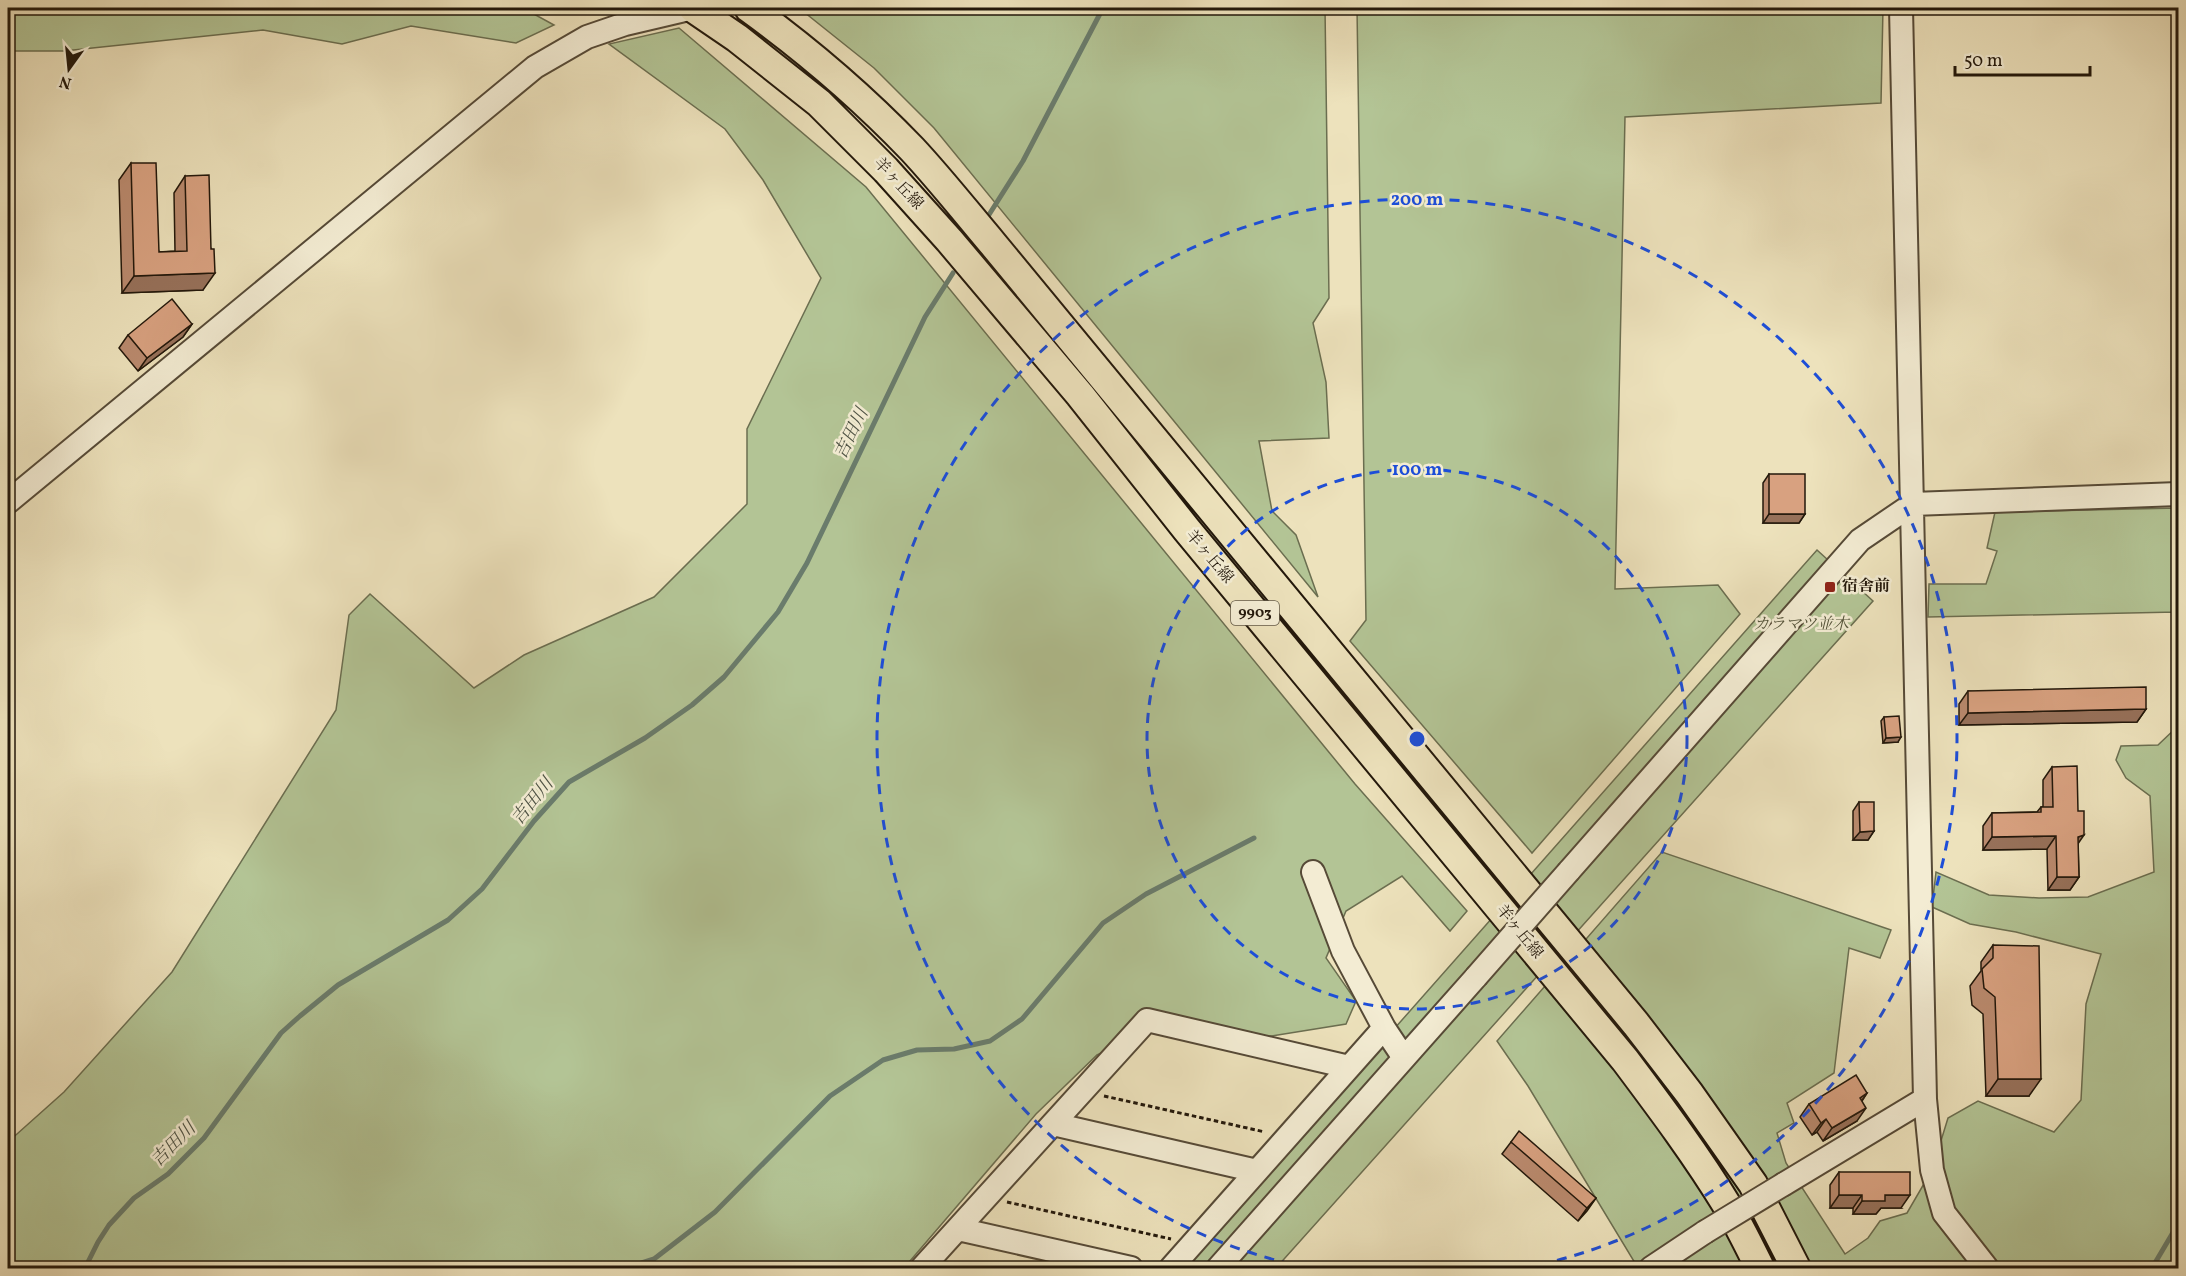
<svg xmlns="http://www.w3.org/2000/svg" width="2186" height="1276" font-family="Vollkorn,'Noto Serif JP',serif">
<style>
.green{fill:#b3c495;stroke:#6b6e50;stroke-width:1.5}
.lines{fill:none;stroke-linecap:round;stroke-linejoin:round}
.stream{stroke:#6a7c6c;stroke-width:5}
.minor-casing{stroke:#564a37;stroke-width:26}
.major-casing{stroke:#23180b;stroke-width:32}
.path{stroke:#23180b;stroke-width:3;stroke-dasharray:4.5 3;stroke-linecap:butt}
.minor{stroke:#f3ecd3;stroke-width:22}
.major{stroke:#ede2bc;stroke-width:28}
.minor-bridge-casing{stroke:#564a37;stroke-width:26;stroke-linecap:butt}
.minor-bridge{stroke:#f3ecd3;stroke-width:22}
.wall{fill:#ba8a6e;stroke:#23180b;stroke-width:1.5}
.shaded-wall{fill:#97715a;stroke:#23180b;stroke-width:1.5}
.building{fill:#d8a180;stroke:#23180b;stroke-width:1.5}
.ring{fill:none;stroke:#1d4ed8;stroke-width:3;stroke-dasharray:10 8}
.poi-dot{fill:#8f2418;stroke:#f3ecd3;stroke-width:2}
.labels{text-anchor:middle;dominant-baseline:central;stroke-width:5;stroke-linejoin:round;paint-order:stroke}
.shield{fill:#f3ecd3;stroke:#615847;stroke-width:1.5}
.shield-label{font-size:15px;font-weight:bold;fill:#23180b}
.street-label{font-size:16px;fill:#23180b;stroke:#f3ecd3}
.poi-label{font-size:16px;font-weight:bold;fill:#23180b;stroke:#f3ecd3;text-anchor:start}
.park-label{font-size:16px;font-style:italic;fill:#55543b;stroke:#f3ecd3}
.water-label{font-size:18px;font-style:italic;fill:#4d5244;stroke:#f3ecd3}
.centre{fill:#1d4ed8;stroke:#f3ecd3;stroke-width:3}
.ring-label{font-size:18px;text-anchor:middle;font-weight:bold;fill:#1d4ed8;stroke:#f3ecd3;stroke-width:5;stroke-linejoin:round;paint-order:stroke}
</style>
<rect width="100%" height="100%" fill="#ede2bc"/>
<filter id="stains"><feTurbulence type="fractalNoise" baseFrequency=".00333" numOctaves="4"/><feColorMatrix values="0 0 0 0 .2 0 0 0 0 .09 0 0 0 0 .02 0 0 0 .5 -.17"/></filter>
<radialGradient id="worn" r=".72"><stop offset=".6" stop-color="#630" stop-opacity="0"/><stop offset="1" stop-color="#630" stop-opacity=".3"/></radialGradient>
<path class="green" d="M8,8H523L554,25L516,43L411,26L342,44L263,30L64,51H8Z
M799,8H1325L1329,298L1313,323L1326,382L1329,438L1259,441L1272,511L1296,535L1318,597L934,128L874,68Z
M1357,8H1883L1881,103L1625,117L1615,589L1718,585L1740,614L1532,853L1350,641L1366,620Z
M679,28L866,187L1355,784L1467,911L1450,931L1402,876L1346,911L1326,958L1356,1001L1346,1024L1265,1037L1157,1028L1097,1055L1036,1114L904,1268H8V1142L64,1092L172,972L336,710L349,615L370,594L474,688L524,655L654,597L747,504V429L821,278L763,180L725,129L609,44Z
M2178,508V1268H1638L1528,1086L1497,1041L1662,852L1891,930L1880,958L1849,948L1834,1073L1787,1103L1794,1123L1777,1133L1786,1163L1845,1254L1868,1238L1880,1221L1907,1213L1932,1170L1948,1118L1978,1101L2054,1132L2081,1100L2086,1004L2101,954L2016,932L1970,924L1932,907L1936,872L1989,895L2039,898L2088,897L2154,872L2150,796L2126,778L2116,760L2121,746L2158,745L2178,726L2177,612L1928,617L1929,584H1986L1997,551L1987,548L1995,512Z
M1817,550L1873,601L1276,1268H1183Z"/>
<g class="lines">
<path class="stream" d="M985,221L1023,161L1103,8
M85,1268L98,1242L109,1225L134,1198L168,1174L204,1138L281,1033L300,1016L338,985L448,920L482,889L534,821L569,782L645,738L692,705L724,677L778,612L807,563L925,317L953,273
M626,1268L654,1259L715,1212L830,1096L883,1060L917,1050L954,1049L990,1041L1022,1019L1103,923L1146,894L1254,838
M2152,1268L2178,1224"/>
<g class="minor-casing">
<path id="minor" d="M1901,8L1925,1099L1932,1170L1944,1213L1987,1268
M8,502L535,67L587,37L625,24L693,8
M1569,871L1860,540L1913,504L2178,494
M1313,872L1343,951L1384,1028L1404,1058
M1053,1124L1257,1171
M1784,1184L1925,1099
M958,1229L1131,1268
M922,1268L1147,1020L1349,1067
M1171,1268L1384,1028
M1218,1268L1476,977
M1651,1268L1705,1232"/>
</g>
<g class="major-casing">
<path id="major" d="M693,8L737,38L819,103L886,170L949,240L1080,395L1187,530L1625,1060C1661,1108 1697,1156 1728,1207C1740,1227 1750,1248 1760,1268
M749,8C807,50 862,97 912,149C940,179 966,212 993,244L1636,1024L1689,1093L1753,1184L1796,1268"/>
</g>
<path class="path" d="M1104,1096L1265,1132
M1007,1202L1171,1239"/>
<use href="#minor" class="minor"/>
<use href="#major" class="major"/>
<g class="minor-bridge-casing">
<path id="minor-bridge" d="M1476,977L1569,871
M1705,1232L1784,1184"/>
</g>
<use href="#minor-bridge" class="minor-bridge"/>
</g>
<path class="wall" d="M131,163L159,252L175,251L174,193L185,176L211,249L203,290L122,293L119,180Z
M192,324L183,337L138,371L119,348L128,335Z
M1769,474L1805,514L1799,523H1763V483Z
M1968,691L2146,709L2137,722L1959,725V704Z
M1884,717L1898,742L1883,743L1881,721Z
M2052,767L2078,844L2079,877L2070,890H2048L2047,849L1983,850V826L1992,813L2037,812L2041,807H2043V780Z
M1859,802L1874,831L1868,840H1853V811Z
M1993,945L2029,1096H1986L1983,1014L1972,1005L1970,986L1981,971V962Z
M1867,1093L1862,1101L1857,1121L1823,1141L1817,1132L1812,1135L1800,1117L1809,1104Z
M1511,1142L1596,1198L1578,1221L1502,1154Z
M1839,1172L1901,1208H1881L1876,1214H1853V1208H1830V1185Z"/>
<path class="shaded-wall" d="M215,273L203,290L122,293L134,276Z
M192,324L183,337L138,371L147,358Z
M1769,514H1805L1799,523H1763Z
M2146,709L2137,722L1959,725L1968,713Z
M1901,737L1898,742L1883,743L1886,738Z
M1874,831L1868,840H1853L1860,832Z
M2084,835L2075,848L2078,837Z
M2056,836L2047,849L1983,850L1992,837Z
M2057,877H2079L2070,890H2048Z
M1998,1079H2041L2029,1096H1986Z
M1867,1093L1858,1106L1860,1098Z
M1866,1108L1857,1121L1823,1141L1832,1128Z
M1826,1119L1817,1132L1812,1135L1821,1123Z
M1839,1195H1862L1853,1208H1830Z
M1885,1195H1910L1901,1208H1881L1876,1214H1853L1862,1201Z
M1596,1198L1587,1211L1578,1221L1587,1208Z"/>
<path class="building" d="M131,163H156L159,252L187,251L185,176L209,175L211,249H214L215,273L134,276Z
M172,299L192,324L147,358L128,335Z
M1769,474H1805V514H1769Z
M2146,687V709L1968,713V691Z
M1899,716L1901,737L1886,738L1884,717Z
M2077,766L2078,811H2084V835L2078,837L2079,877H2057L2056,836L1992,837V813L2041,812V807H2053L2052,767Z
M1859,802H1874V831L1860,832Z
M1993,945L2039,946L2041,1079H1998L1995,997L1984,988L1982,969L1993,958Z
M1856,1075L1867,1093L1860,1098L1866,1108L1832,1128L1826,1119L1821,1123L1809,1104Z
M1519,1131L1596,1198L1587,1208L1511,1142Z
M1839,1172H1910V1195H1885V1201H1862V1195H1839Z
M956,1262L987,1269H954Z"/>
<g class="ring">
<circle cx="1417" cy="739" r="270"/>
<path d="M1309 1268A540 540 0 1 1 1525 1268"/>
</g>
<rect class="poi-dot" x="1824" y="581" width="12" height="12" rx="3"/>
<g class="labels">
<rect class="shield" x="1231" y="601" width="48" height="24" rx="4.5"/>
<g class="shield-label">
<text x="1255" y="613">9903</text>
</g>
<g class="street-label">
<text transform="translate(898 184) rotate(47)">羊ヶ丘線</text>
<text transform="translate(1209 557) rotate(50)">羊ヶ丘線</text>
<text transform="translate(1519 932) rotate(51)">羊ヶ丘線</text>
</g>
<g class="poi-label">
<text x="1842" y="587">宿舎前</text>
</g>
<g class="park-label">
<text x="1801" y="625">カラマツ並木</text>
</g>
<g class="water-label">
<text transform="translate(852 434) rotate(-64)">吉田川</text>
<text transform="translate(533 802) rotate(-51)">吉田川</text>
<text transform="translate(174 1145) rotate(-45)">吉田川</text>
</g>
</g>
<circle cx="1417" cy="739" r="9" class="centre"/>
<g class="ring-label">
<text x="1417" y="205">200 m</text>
<text x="1417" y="475">100 m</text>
</g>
<rect width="2186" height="1276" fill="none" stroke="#ede2bc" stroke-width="30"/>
<rect x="9" y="9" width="2168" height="1258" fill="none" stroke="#23180b" stroke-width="3"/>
<rect x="15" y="15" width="2156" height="1246" fill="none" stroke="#23180b" stroke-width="1.5"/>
<g transform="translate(69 69) rotate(195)" stroke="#f3ecd3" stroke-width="4.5" paint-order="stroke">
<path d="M0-4.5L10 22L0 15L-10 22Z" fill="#23180b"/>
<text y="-9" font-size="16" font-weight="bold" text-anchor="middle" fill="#23180b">N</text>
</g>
<path d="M1955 66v9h135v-9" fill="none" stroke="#23180b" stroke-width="3"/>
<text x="1964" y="66" font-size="18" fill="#23180b" stroke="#f3ecd3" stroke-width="4.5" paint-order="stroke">50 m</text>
<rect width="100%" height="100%" filter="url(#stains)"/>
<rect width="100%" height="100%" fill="url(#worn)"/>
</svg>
